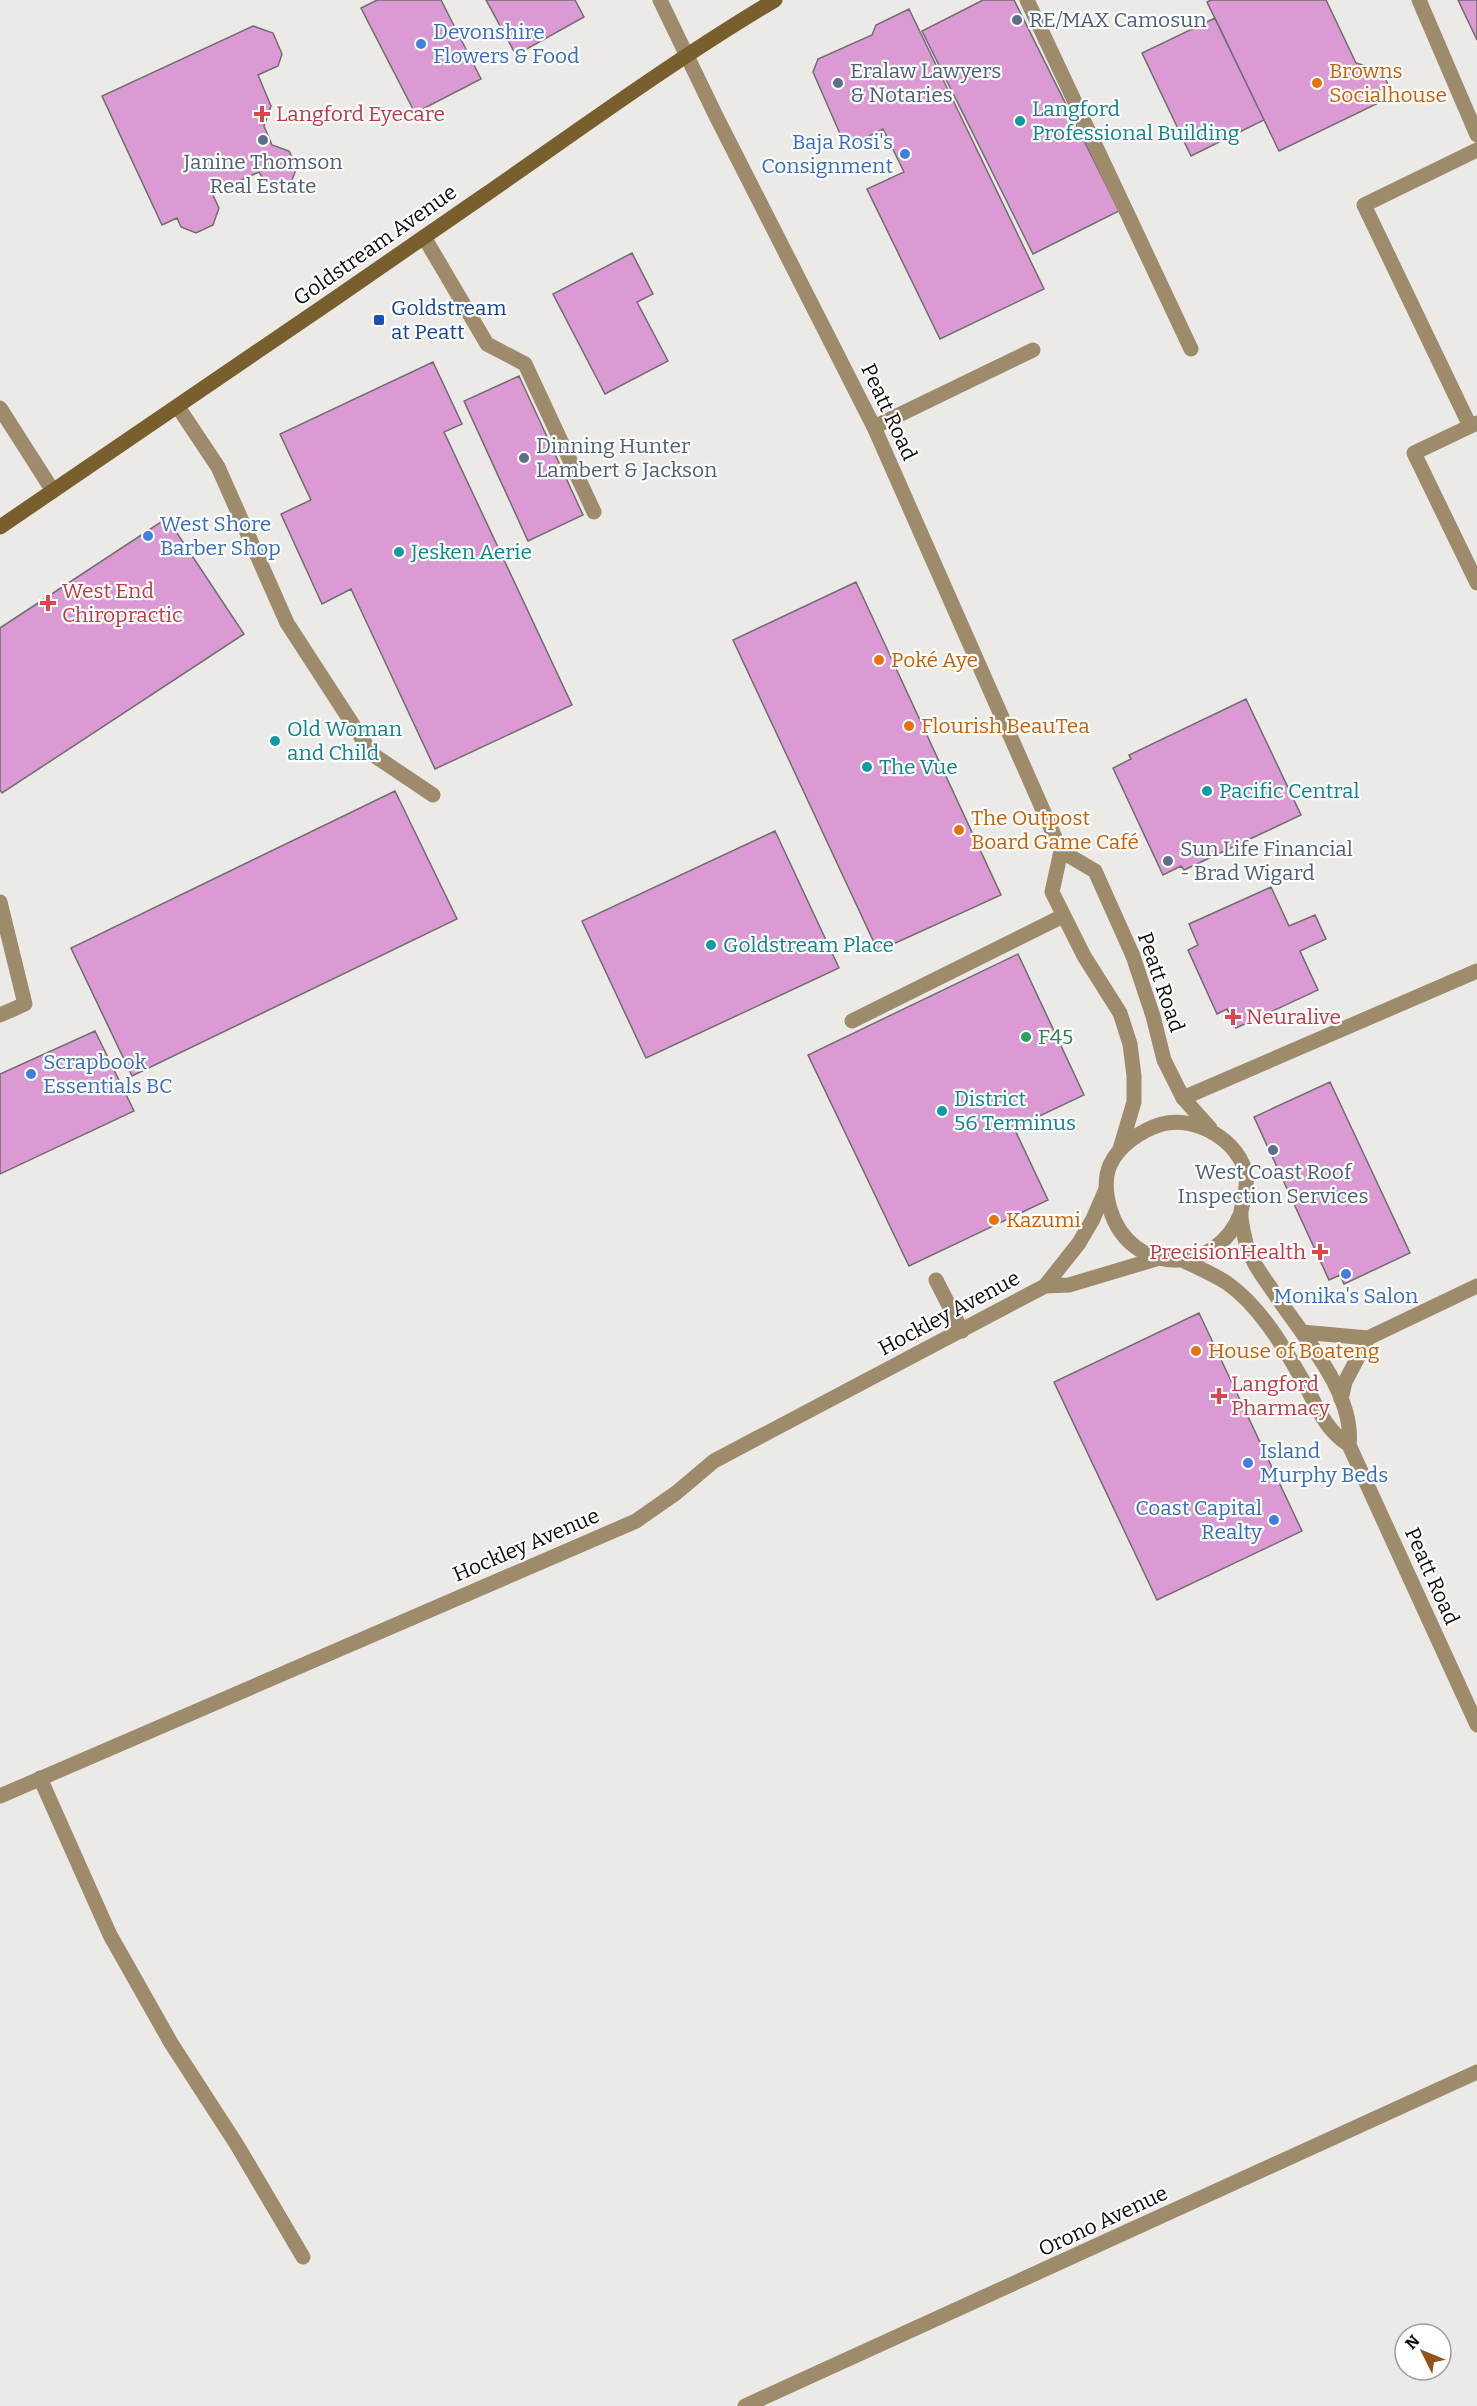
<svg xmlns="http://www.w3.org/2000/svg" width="1477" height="2406" font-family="Bitter,serif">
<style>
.building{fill:#dc9ad5;stroke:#706d6f;stroke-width:1.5}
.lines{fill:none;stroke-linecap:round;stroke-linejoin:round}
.service{stroke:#9e8b6c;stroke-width:15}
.minor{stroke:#9e8b6c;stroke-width:15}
.tertiary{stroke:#9e8b6c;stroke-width:15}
.secondary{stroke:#795e2e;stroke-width:15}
.service-dot{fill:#5c6f8a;stroke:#fff;stroke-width:2}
.shop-dot{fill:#3f7fe0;stroke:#fff;stroke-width:2}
.food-dot{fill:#e8710a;stroke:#fff;stroke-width:2}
.health-dot{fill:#e0444e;stroke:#fff;stroke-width:2}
.culture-dot{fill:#0f9aa8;stroke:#fff;stroke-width:2}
.transit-dot{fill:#1a4fb4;stroke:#fff;stroke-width:2}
.leisure-dot{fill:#2e9e5b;stroke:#fff;stroke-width:2}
.labels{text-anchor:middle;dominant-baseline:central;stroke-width:4.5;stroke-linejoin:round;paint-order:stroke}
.service-label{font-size:21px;fill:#4e5e75;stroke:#fff;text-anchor:start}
.shop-label{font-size:21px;fill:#366cbe;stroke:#fff;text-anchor:start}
.food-label{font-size:21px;fill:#c56008;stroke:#fff;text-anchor:start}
.culture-label{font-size:21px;fill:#0d838f;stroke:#fff;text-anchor:start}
.health-label{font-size:21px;fill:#be3a42;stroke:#fff;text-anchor:start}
.street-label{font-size:21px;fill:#0c0b0b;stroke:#fff}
.transit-label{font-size:21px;fill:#164399;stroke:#fff;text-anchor:start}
.leisure-label{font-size:21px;fill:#27864d;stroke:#fff;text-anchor:start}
</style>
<rect width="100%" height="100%" fill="#eceae7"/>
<path class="building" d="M377,0H441L481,79L415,113L361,8Z
M486,0H575L584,17L516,55Z
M983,0H1014L1119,211L1033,254L922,31Z
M1211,0H1326L1356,63L1382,71L1393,96L1279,151L1207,2Z
M1458,0H1477V40Z
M909,9L1044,289L940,339L867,189L904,172L883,129L857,142L841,136L813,72L818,59L872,35L876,25Z
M1215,18L1264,120L1191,156L1142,53Z
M253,26L273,33L282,54L278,66L258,75L271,106L264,126L272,145L289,151L297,167L292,180L278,186L264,181L259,172L212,193L219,208L213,225L196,233L181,227L177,218L162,225L102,96Z
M632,253L653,294L637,302L668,361L605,394L553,294Z
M433,362L462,424L444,432L572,705L435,769L351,589L322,604L281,514L311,500L280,434Z
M519,376L583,515L528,541L464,401Z
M167,518L244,634L2,793L0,790V628Z
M856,582L1001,895L878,951L733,640Z
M1246,699L1301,815L1184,870L1181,866L1163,875L1113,768L1131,759L1129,755Z
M395,791L457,919L132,1076L71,948Z
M775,831L839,968L646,1058L582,921Z
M1271,887L1289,926L1315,915L1326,939L1300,951L1318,990L1236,1028L1227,1009L1217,1014L1188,950L1198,945L1189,924Z
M1018,954L1084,1095L1014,1128L1048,1200L909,1266L808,1055Z
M95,1031L134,1111L0,1174V1074Z
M1330,1082L1410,1253L1344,1284L1340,1275L1329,1280L1254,1117Z
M1199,1313L1302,1531L1157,1600L1054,1382Z"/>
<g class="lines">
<path class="service" d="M1027,0L1191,349
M1419,0L1477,135
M424,237L487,344L525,364L594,512
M178,407L218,467L287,623L372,754L433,795
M0,408L53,491
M1477,423L1414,453L1477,583
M1470,426L1364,205L1477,150
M874,427L1033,350
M0,902L25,1004L0,1015
M852,1021L1063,916
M1183,1098L1477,971
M936,1280L962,1331
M40,1778L110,1935L171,2043L237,2145L303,2257"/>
<path class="minor" d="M1045,1286L1069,1285L1156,1259
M1302,1332L1368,1338L1477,1286
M1341,1399L1345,1382L1368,1338
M0,1796L636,1521L676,1493L714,1461L1045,1286L1079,1243L1093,1219L1106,1189
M745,2406L1477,2072"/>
<path class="tertiary" d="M660,0L716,116L874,427L1061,851L1052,892L1084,956L1120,1013L1130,1044L1134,1076V1102L1120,1149
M1061,851L1095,871L1133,956L1153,1016L1164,1060L1183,1098L1210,1128
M1241,1213C1216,1277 1130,1276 1110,1209C1106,1195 1104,1179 1110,1165C1119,1145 1142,1130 1162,1124C1195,1115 1241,1141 1246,1176C1248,1188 1243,1200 1241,1211C1240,1220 1244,1234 1246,1243C1252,1264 1265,1279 1277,1297C1304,1337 1355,1394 1349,1445L1477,1725
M1182,1260C1197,1267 1213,1274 1227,1283C1258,1305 1281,1342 1299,1374C1315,1400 1322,1428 1349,1445"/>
<path class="secondary" d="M0,527C161,418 322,308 482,197C579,130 674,60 775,0"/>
</g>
<g class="service-dot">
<circle cx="1017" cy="20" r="6"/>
<circle cx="838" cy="83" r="6"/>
<circle cx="263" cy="140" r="6"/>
<circle cx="524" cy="458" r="6"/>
<circle cx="1168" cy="861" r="6"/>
<circle cx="1273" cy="1150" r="6"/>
</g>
<g class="shop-dot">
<circle cx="421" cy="44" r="6"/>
<circle cx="905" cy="154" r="6"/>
<circle cx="148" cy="536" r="6"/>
<circle cx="31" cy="1074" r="6"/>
<circle cx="1346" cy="1274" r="6"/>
<circle cx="1248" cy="1463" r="6"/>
<circle cx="1274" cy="1520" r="6"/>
</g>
<g class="food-dot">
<circle cx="1317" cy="83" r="6"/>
<circle cx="879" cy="660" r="6"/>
<circle cx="909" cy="726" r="6"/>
<circle cx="959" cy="830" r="6"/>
<circle cx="994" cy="1220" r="6"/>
<circle cx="1196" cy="1351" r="6"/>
</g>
<g class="health-dot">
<path d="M259 105h6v6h6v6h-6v6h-6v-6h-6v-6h6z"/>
<path d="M45 594h6v6h6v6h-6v6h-6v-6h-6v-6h6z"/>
<path d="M1230 1008h6v6h6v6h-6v6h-6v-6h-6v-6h6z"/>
<path d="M1317 1243h6v6h6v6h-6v6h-6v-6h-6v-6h6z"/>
<path d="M1216 1387h6v6h6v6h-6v6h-6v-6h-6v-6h6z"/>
</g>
<g class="culture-dot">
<circle cx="1020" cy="121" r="6"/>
<circle cx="399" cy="552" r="6"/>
<circle cx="275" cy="741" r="6"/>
<circle cx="867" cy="767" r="6"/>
<circle cx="1207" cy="791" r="6"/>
<circle cx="711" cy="945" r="6"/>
<circle cx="942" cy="1111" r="6"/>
</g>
<rect class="transit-dot" x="373" y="314" width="12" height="12" rx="3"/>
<circle class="leisure-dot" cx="1026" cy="1037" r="6"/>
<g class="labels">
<g class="service-label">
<text x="1029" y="20">RE/MAX Camosun</text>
<text x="850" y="71">Eralaw Lawyers<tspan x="850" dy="24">&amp; Notaries</tspan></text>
<text x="263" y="162" text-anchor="middle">Janine Thomson<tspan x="263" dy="24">Real Estate</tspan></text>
<text x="536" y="446">Dinning Hunter<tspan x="536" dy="24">Lambert &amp; Jackson</tspan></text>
<text x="1180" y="849">Sun Life Financial<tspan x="1180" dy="24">- Brad Wigard</tspan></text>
<text x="1273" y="1172" text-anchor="middle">West Coast Roof<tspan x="1273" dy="24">Inspection Services</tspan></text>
</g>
<g class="shop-label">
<text x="433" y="32">Devonshire<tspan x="433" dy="24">Flowers &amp; Food</tspan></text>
<text x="893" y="142" text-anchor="end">Baja Rosi's<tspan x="893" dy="24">Consignment</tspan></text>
<text x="160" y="524">West Shore<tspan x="160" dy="24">Barber Shop</tspan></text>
<text x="43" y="1062">Scrapbook<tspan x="43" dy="24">Essentials BC</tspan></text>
<text x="1346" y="1296" text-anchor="middle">Monika's Salon</text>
<text x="1260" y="1451">Island<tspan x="1260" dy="24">Murphy Beds</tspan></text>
<text x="1262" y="1508" text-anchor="end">Coast Capital<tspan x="1262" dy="24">Realty</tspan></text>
</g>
<g class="food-label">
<text x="1329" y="71">Browns<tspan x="1329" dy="24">Socialhouse</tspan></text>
<text x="891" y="660">Poké Aye</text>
<text x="921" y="726">Flourish BeauTea</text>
<text x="971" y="818">The Outpost<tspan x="971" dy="24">Board Game Café</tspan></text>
<text x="1006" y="1220">Kazumi</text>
<text x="1208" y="1351">House of Boateng</text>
</g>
<g class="culture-label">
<text x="1032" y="109">Langford<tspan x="1032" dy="24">Professional Building</tspan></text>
<text x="411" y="552">Jesken Aerie</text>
<text x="287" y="729">Old Woman<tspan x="287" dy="24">and Child</tspan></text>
<text x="879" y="767">The Vue</text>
<text x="1219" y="791">Pacific Central</text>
<text x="723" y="945">Goldstream Place</text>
<text x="954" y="1099">District<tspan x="954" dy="24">56 Terminus</tspan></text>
</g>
<g class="health-label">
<text x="276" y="114">Langford Eyecare</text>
<text x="62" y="591">West End<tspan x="62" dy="24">Chiropractic</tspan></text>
<text x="1246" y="1017">Neuralive</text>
<text x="1306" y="1252" text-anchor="end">PrecisionHealth</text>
<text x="1231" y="1384">Langford<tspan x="1231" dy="24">Pharmacy</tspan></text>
</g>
<g class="street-label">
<text transform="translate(375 245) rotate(-35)">Goldstream Avenue</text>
<text transform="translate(889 412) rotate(65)">Peatt Road</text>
<text transform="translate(1161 982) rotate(71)">Peatt Road</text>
<text transform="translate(949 1313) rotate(-28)">Hockley Avenue</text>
<text transform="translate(526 1545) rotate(-23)">Hockley Avenue</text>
<text transform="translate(1432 1576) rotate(66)">Peatt Road</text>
<text transform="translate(1103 2221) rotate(-25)">Orono Avenue</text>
</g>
<g class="transit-label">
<text x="391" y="308">Goldstream<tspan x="391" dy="24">at Peatt</tspan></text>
</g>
<g class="leisure-label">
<text x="1038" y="1037">F45</text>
</g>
</g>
<g transform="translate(1423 2352) rotate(313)"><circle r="28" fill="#ffffff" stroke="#9e9d9d" stroke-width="1.5"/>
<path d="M0-4.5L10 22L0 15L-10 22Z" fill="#92521b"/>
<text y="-9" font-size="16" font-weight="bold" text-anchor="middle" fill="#0c0b0b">N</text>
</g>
</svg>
